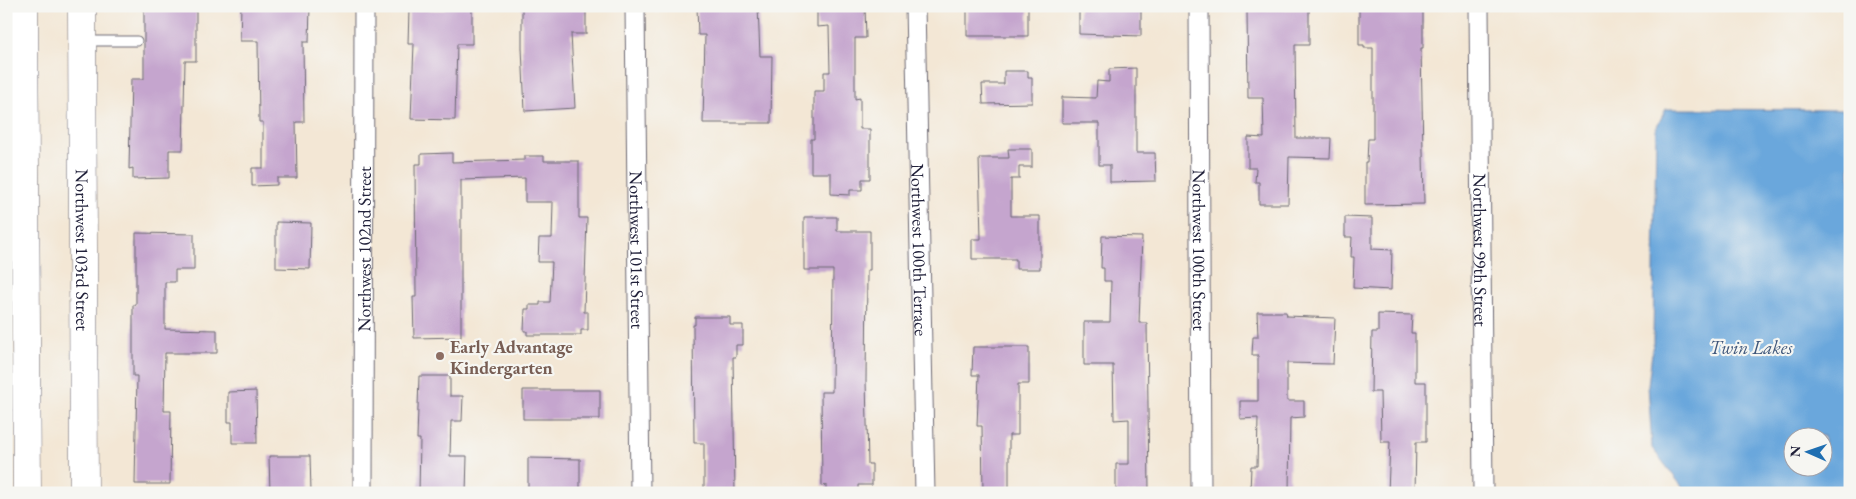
<svg xmlns="http://www.w3.org/2000/svg" width="1856" height="499" font-family="'EB Garamond',serif">
<style>
.water{fill:#6ba7dc;stroke:#46648c;fill-rule:evenodd}
.building{fill:#c5a5ce}
.lines{fill:none;stroke-linecap:round;stroke-linejoin:round}
.service-casing{stroke:#6b6771;stroke-width:11}
.minor-casing{stroke:#6b6771;stroke-width:21}
.primary-casing{stroke:#6b6771;stroke-width:29}
.service{stroke:#fff;stroke-width:9}
.minor{stroke:#fff;stroke-width:19}
.primary{stroke:#fff;stroke-width:28}
.education-dot{fill:#8d6e63;stroke:#f6f6f2;stroke-width:2}
.labels{text-anchor:middle;dominant-baseline:central;stroke-width:4.5;stroke-linejoin:round;paint-order:stroke}
.street-label{font-size:18px;fill:#22223b;stroke:#f6f6f2}
.education-label{font-size:18px;font-weight:bold;fill:#785e54;stroke:#f6f6f2;text-anchor:start}
.water-label{font-size:19px;font-style:italic;fill:#3f577b;stroke:#f6f6f2}
</style>
<rect width="100%" height="100%" fill="#f6f6f2"/>
<filter id="ink" filterUnits="userSpaceOnUse"><feTurbulence type="fractalNoise" baseFrequency=".02" numOctaves="2"/><feDisplacementMap in="SourceGraphic" scale="10" xChannelSelector="R" yChannelSelector="G"/><feConvolveMatrix kernelMatrix="1 2 1 2 8 2 1 2 1" color-interpolation-filters="sRGB"/></filter>
<filter id="wash" filterUnits="userSpaceOnUse"><feTurbulence type="fractalNoise" baseFrequency=".0096" numOctaves="4" result="noise"/><feDisplacementMap in="SourceGraphic" scale="20" xChannelSelector="R" yChannelSelector="G"/><feGaussianBlur stdDeviation="1.12" result="paint"/><feColorMatrix in="noise" values="0 0 0 0 0 0 0 0 0 0 0 0 0 0 0 0 0 1.4 0 .05"/><feComposite in="paint" operator="in"/></filter>
<g filter="url(#wash)">
<rect width="100%" height="100%" fill="#f3e7d5"/>
<path class="water" d="M1666,109L1850,110V493H1714L1684,489L1652,448L1648,385L1653,345L1656,128ZM1794,436H1824V466H1794Z"/>
<g id="blocks">
<path class="building" d="M144,6H196V61H185L183,150H169V178L133,179V168L129,169L131,79H144Z
M241,6H310L309,42H303L304,122H296L297,178H277V185L252,186V168H263V122H259L258,41H240Z
M445,6H472V44H457L455,120L411,119L414,44H408L409,10H445Z
M522,6H586V34H571L575,108L525,111L522,48Z
M697,6H758L760,56H772L771,123H703L705,35H698Z
M817,6L865,7L866,38H855V99L860,98V129H870V179H862V190H850V195L831,194V173H811V139H814V91H824V72H830L829,26L817,27Z
M967,6H1028V36H967Z
M1079,6H1141V36L1079,34Z
M1359,6H1423V48H1421L1424,204L1365,205V162H1367L1368,139H1373V48H1364V45H1359Z
M1309,9V45H1295L1296,138H1331L1330,158L1289,157L1288,204H1259V182H1255L1256,168H1248V137L1264,138L1263,98H1248L1247,10Z
M1136,68V153H1155L1156,181L1110,182V165H1099V123H1062V97L1096,98L1097,81L1109,82V69Z
M1004,71H1028V77H1032V103L983,104L982,84H1004Z
M1008,149H1032V167H1019V179H1011V216H1040V269H1016V259H972V239H981L979,158H1009Z
M452,153V162L525,160V156H544V161H579V218H587L584,312H588V330H581V335H527V331H524L525,309H529V305H540V302H550L552,262H538L539,238H552L553,202H525V178L461,180V337L414,338L413,297H416L415,164H421V154Z
M804,217H837V231H870V270H867L866,381L868,464H872V485H858V493H826V485L822,486L821,392H832L833,270H804Z
M1345,217L1372,218V249L1392,250L1391,290L1353,288L1354,257H1351L1352,237H1345Z
M276,222L311,223L310,269L276,268Z
M136,233L194,234V270H175V282H165V329L217,330V353H165L164,411H171L170,484H135L137,376H133V305H136Z
M1102,236L1142,237L1139,323H1147L1149,493H1116V464H1129V419L1114,420L1113,365H1084V322H1110L1111,281H1104V268H1101Z
M1257,312H1286L1287,316L1335,318L1333,364L1287,363V401H1304V417L1290,418L1289,493H1250L1251,466H1257L1258,418L1240,419V401H1258V355H1252L1253,337H1258Z
M1378,314L1412,315L1411,333H1415V382H1426V442H1416L1415,493H1388L1390,442H1381L1380,392H1371L1372,332H1378Z
M695,317H730V325H743V345H736V357H733L735,493H704V443H694L693,325H695Z
M973,347H1029V384H1018V435H1009V493H983L982,426H977L979,375H972Z
M419,376H450V396H463L462,421H451L450,456H467L466,493H419L420,439H417Z
M523,390H600V419H523Z
M256,391L257,443H232V422H228V392Z
M269,456H310L311,491H308V493H270Z
M528,458L580,459V493H528Z"/>
</g>
</g>
<g filter="url(#ink)">
<use href="#blocks" fill-opacity="0" stroke="#6b6771" stroke-width="1"/>
<g class="lines">
<g class="service-casing">
<path id="service" d="M85,41H137
M6,293L23,292"/>
</g>
<g class="minor-casing">
<g id="minor">
<path id="s1" d="M635,6L640,493"/>
<path id="s2" d="M915,6L925,493"/>
<path id="s3" d="M1199,6L1201,493"/>
<path id="s4" d="M1479,6L1483,493"/>
<path id="s5" d="M363,493L364,6"/>
</g>
</g>
<g class="primary-casing">
<g id="primary">
<path d="M24,6L27,493"/>
<path id="s6" d="M82,6L84,493"/>
</g>
</g>
<use href="#service" class="service"/>
<use href="#minor" class="minor"/>
<use href="#primary" class="primary"/>
</g>
</g>
<circle class="education-dot" cx="440" cy="356" r="5"/>
<g class="labels">
<g class="street-label">
<text stroke="none"><textPath href="#s6" startOffset="244">Northwest 103rd Street</textPath></text>
<text stroke="none"><textPath href="#s5" startOffset="244">Northwest 102nd Street</textPath></text>
<text stroke="none"><textPath href="#s1" startOffset="244">Northwest 101st Street</textPath></text>
<text stroke="none"><textPath href="#s2" startOffset="244">Northwest 100th Terrace</textPath></text>
<text stroke="none"><textPath href="#s3" startOffset="244">Northwest 100th Street</textPath></text>
<text stroke="none"><textPath href="#s4" startOffset="244">Northwest 99th Street</textPath></text>
</g>
<g class="education-label">
<text x="450" y="346">Early Advantage<tspan x="450" dy="21">Kindergarten</tspan></text>
</g>
<g class="water-label">
<text x="1751" y="347">Twin Lakes</text>
</g>
</g>
<rect width="1856" height="499" fill="none" stroke="#f6f6f2" stroke-width="25"/>
<g transform="translate(1808 452) rotate(272)"><circle r="24" fill="#f6f6f2" stroke="#a1a1a9"/>
<path d="M0-4L9 19L0 12L-9 19Z" fill="#1f6fb2"/>
<text y="-8" font-size="14" font-weight="bold" text-anchor="middle" fill="#22223b">N</text>
</g>
</svg>
